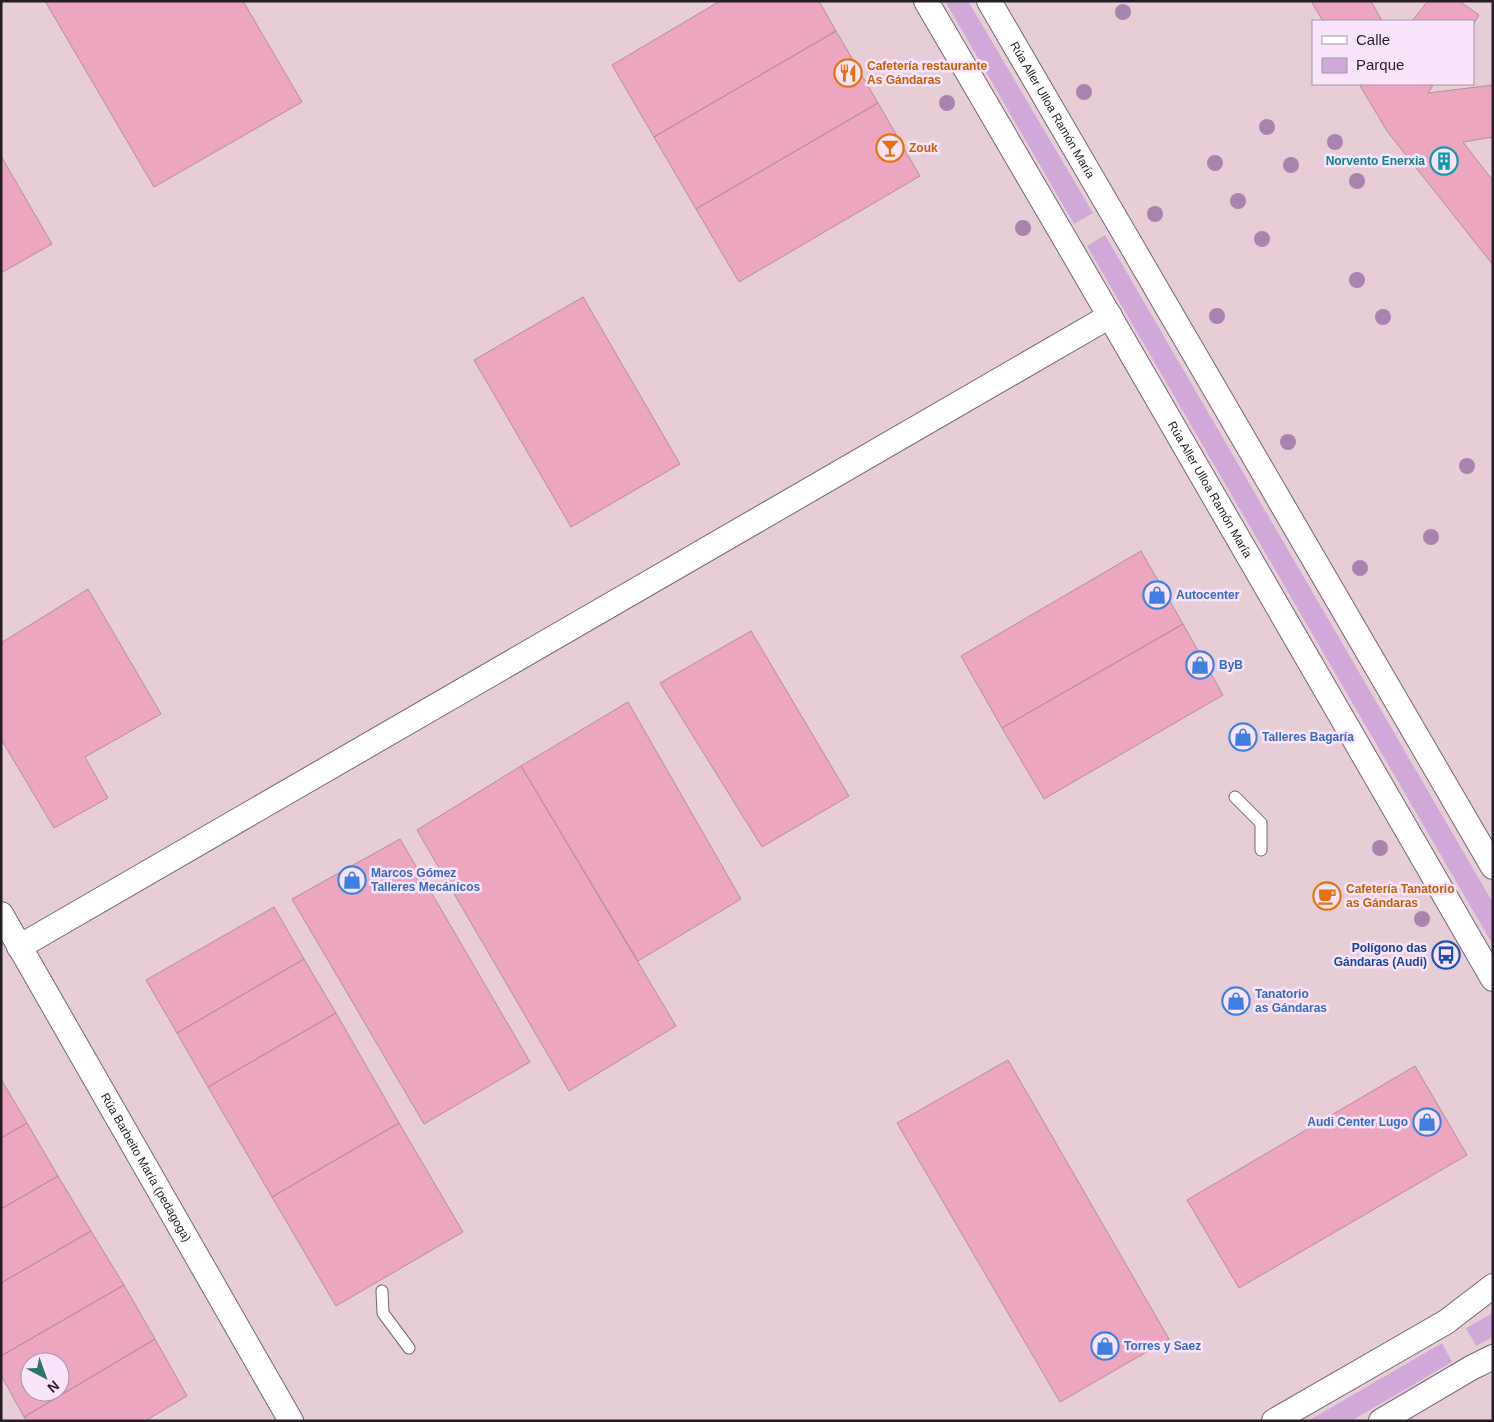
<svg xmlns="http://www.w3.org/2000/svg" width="1494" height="1422" font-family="Arial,sans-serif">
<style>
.industrial{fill:#e6cdd6;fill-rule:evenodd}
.green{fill:#d1a8d9}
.building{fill:#eca6c0;stroke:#b0919c;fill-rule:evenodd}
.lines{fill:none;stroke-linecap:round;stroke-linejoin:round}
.lane-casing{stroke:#766479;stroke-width:13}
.street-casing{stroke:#766479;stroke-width:26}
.lane{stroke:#fff;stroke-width:11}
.street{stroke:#fff;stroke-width:24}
.tree{fill:#a982b0}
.labels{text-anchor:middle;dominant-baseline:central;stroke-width:5;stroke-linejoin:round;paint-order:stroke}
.food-label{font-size:12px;font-weight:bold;fill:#c56008;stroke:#f9e4fc;text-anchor:start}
.street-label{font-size:12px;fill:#241d26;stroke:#f9e4fc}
.culture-label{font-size:12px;font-weight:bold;fill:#0d838f;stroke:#f9e4fc;text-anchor:end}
.shop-label{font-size:12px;font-weight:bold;fill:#366cbe;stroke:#f9e4fc;text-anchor:start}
.transit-label{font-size:12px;font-weight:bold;fill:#164399;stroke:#f9e4fc;text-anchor:end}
</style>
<rect width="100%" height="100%" fill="#ebd7ef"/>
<path class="industrial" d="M1,1H1493V1421H1ZM1313,21H1473V84H1313ZM30,1362H60V1392H30Z"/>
<path class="green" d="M945,1H968L1093,213L1074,224Z
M1105,235L1493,903V945L1087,246Z
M1493,1313V1337L1476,1346L1466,1328Z
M1442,1343L1452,1362L1351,1421H1308Z"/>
<path class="building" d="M45,1H243L302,102L154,187Z
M720,1H819L836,31L654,137L612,65Z
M1311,1H1371L1382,21H1323Z
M1428,1H1459L1479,15L1473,25V21H1412Z
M836,31L878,103L696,209L654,137Z
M1359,84H1434L1428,93L1493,85V137L1463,142L1493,181V265L1387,131Z
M878,103L920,176L739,282L696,209Z
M1,156L52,244L1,273Z
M583,297L680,464L571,527L474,360Z
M1141,551L1183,624L1002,728L961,656Z
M88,589L161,714L85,757L108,798L54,828L1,739V643Z
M1183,624L1223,695L1044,799L1002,728Z
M751,631L849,796L762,847L660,683Z
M628,702L741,899L638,961L521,766Z
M521,766L676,1026L569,1091L417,830Z
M400,839L530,1062L424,1124L292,899Z
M274,907L304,959L177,1033L146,980Z
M304,959L336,1013L208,1087L177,1033Z
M336,1013L399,1123L272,1197L208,1087Z
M1008,1060L1169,1339L1060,1402L897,1123Z
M1415,1066L1467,1155L1239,1288L1187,1200Z
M1,1079L27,1123L1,1138Z
M27,1123L58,1176L1,1209V1138Z
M399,1123L463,1232L336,1306L272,1197Z
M58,1176L91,1231L1,1283V1209Z
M91,1231L124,1285L1,1356V1283Z
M124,1285L155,1339L24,1417L1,1375V1356ZM30,1362H60V1392H30Z
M155,1339L187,1396L145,1421H27L24,1417Z"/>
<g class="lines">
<g class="lane-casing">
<path id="lane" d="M1235,797L1261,823V850
M382,1291L383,1313L409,1348"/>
</g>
<g class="street-casing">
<g id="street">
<path id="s1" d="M926,1L1076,258L1493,979"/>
<path id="s2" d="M989,1L1493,867"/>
<path id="s3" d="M1,914L291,1421"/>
<path d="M19,947L1110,316"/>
<path d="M1274,1421L1446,1322L1493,1286"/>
<path d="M1381,1421L1471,1368L1493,1357"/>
</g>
</g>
<use href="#lane" class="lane"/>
<use href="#street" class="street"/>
</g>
<g class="tree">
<circle cx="1123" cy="12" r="8"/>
<circle cx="1084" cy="92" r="8"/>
<circle cx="947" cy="103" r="8"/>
<circle cx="1267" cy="127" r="8"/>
<circle cx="1335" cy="142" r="8"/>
<circle cx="1215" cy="163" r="8"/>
<circle cx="1291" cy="165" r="8"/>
<circle cx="1357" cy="181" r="8"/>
<circle cx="1238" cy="201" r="8"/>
<circle cx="1155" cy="214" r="8"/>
<circle cx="1023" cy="228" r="8"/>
<circle cx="1262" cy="239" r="8"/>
<circle cx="1357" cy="280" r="8"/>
<circle cx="1217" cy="316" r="8"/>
<circle cx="1383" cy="317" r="8"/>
<circle cx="1288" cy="442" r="8"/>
<circle cx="1467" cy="466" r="8"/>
<circle cx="1431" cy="537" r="8"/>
<circle cx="1360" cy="568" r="8"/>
<circle cx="1380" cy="848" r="8"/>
<circle cx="1422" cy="919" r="8"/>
</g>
<defs>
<g id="restaurant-ring" transform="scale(1.4375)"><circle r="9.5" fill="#f9e4fc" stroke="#e8710a" stroke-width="1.5"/><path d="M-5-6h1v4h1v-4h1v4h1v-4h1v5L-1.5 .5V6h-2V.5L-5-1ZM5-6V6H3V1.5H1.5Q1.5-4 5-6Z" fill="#e8710a"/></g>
<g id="bar-ring" transform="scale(1.4375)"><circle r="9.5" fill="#f9e4fc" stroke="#e8710a" stroke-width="1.5"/><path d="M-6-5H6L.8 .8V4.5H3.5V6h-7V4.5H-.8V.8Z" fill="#e8710a"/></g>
<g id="building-ring" transform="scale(1.4375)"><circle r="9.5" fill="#f9e4fc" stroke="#0f9aa8" stroke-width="1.5"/><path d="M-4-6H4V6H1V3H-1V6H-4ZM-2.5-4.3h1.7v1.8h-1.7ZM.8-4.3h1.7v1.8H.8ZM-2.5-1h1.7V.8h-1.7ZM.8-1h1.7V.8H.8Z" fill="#0f9aa8"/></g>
<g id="shop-ring" transform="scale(1.4375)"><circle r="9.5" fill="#f9e4fc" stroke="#3f7fe0" stroke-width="1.5"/><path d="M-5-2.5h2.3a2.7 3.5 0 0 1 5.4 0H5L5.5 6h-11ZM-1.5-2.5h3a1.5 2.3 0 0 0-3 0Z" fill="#3f7fe0"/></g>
<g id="cafe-ring" transform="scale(1.4375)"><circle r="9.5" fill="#f9e4fc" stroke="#e8710a" stroke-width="1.5"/><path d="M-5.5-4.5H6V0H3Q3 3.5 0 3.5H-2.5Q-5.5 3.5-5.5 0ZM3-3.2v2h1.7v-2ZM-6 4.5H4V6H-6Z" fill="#e8710a"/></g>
<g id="bus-ring" transform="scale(1.4375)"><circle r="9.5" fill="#f9e4fc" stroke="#1a4fb4" stroke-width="1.5"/><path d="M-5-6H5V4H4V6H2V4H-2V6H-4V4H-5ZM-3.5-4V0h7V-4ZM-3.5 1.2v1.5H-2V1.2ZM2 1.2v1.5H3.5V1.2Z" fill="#1a4fb4"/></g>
</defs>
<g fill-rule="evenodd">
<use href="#restaurant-ring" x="848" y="73"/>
<use href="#bar-ring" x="890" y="148"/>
<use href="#building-ring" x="1444" y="161"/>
<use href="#shop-ring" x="1157" y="595"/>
<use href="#shop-ring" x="1200" y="665"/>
<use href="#shop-ring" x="1243" y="737"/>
<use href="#shop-ring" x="352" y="880"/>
<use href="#cafe-ring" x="1327" y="896"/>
<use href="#bus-ring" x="1446" y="955"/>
<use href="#shop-ring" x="1236" y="1001"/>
<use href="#shop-ring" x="1427" y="1122"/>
<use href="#shop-ring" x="1105" y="1346"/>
</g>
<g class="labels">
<g class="food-label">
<text x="867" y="66">Cafetería restaurante<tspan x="867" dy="14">As Gándaras</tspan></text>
<text x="909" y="148">Zouk</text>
<text x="1346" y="889">Cafetería Tanatorio<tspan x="1346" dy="14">as Gándaras</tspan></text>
</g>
<g class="street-label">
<text stroke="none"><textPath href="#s2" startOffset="126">Rúa Aller Ulloa Ramón María</textPath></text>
<text stroke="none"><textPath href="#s1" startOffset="565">Rúa Aller Ulloa Ramón María</textPath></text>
<text stroke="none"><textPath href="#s3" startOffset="292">Rúa Barbeito María (pedagoga)</textPath></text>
</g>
<g class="culture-label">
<text x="1425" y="161">Norvento Enerxia</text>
</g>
<g class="shop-label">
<text x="1176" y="595">Autocenter</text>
<text x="1219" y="665">ByB</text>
<text x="1262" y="737">Talleres Bagaría</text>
<text x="371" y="873">Marcos Gómez<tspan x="371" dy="14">Talleres Mecánicos</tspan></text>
<text x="1255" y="994">Tanatorio<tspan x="1255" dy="14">as Gándaras</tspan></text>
<text x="1408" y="1122" text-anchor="end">Audi Center Lugo</text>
<text x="1124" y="1346">Torres y Saez</text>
</g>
<g class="transit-label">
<text x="1427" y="948">Polígono das<tspan x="1427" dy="14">Gándaras (Audi)</tspan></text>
</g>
</g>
<rect width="1494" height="1422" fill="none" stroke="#241d26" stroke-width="5"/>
<rect x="1312" y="20" width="162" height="65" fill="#f9e4fc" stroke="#a494a6"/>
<rect x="1322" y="36" width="25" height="8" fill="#ffffff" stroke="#a494a6"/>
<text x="1356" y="45" font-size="15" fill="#241d26">Calle</text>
<rect x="1322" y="58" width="25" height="15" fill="#d1a8d9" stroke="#a494a6"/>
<text x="1356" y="70" font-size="15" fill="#241d26">Parque</text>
<g transform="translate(45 1377) rotate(139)"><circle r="24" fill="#f9e4fc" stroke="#a494a6"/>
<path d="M0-4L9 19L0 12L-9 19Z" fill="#307467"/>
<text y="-8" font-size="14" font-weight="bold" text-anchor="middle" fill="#241d26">N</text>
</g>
</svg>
